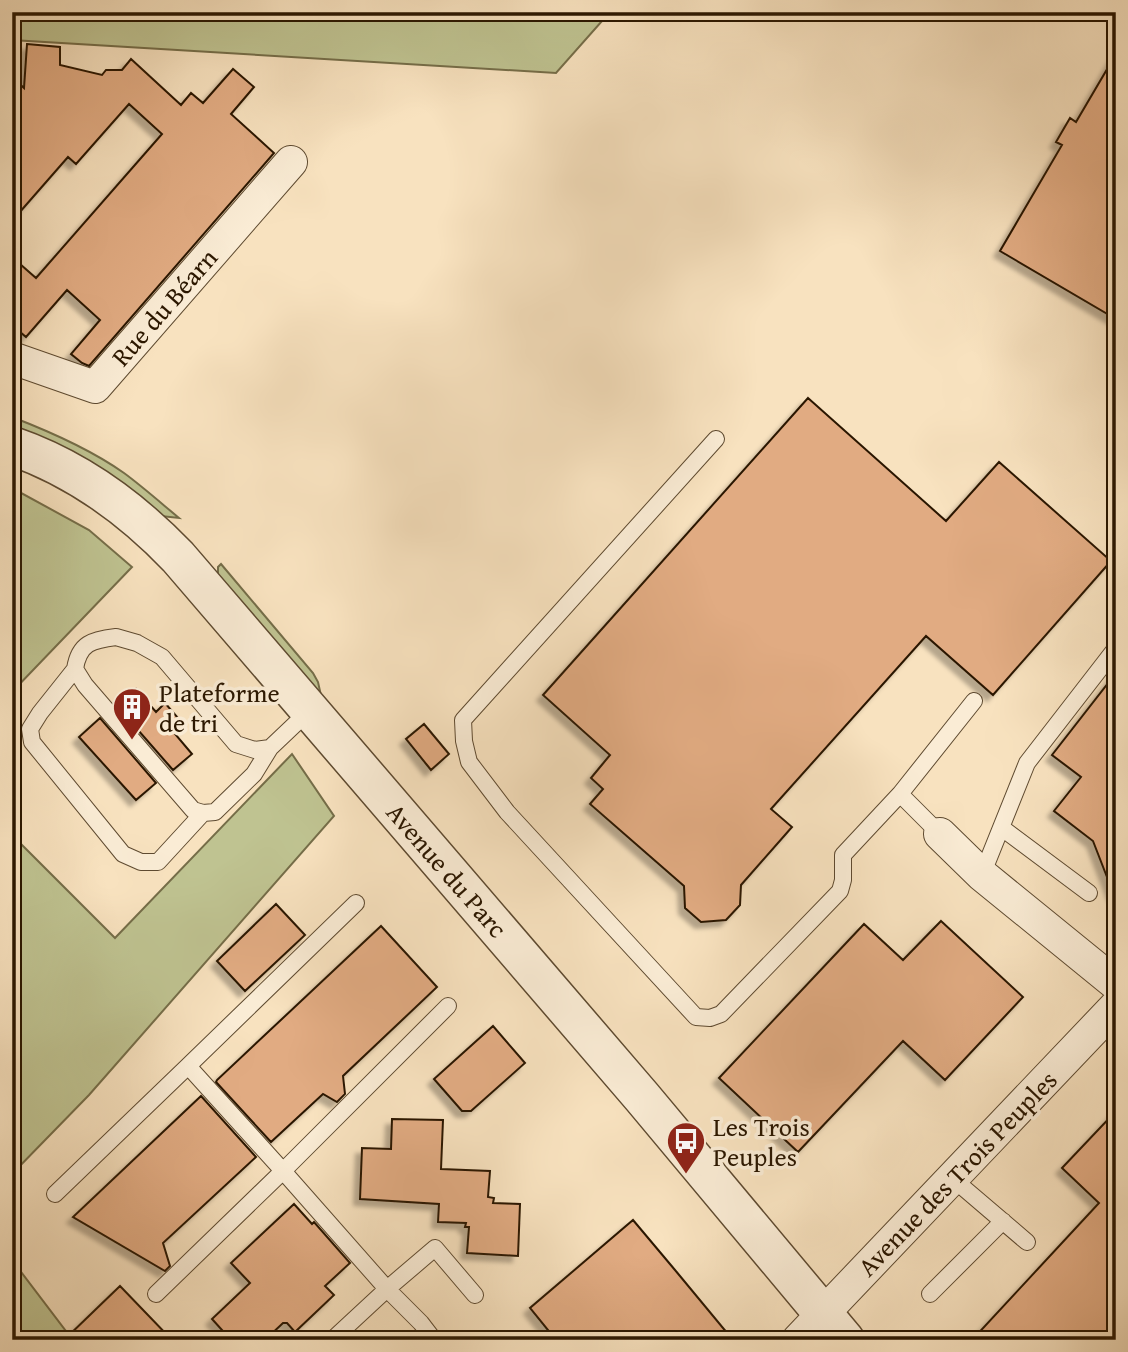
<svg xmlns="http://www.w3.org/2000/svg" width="1128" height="1352" font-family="'Gentium Book Plus',serif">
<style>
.green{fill:#bfc391;stroke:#756d48;stroke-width:2}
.building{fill:#e1ab82;stroke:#2b1700;stroke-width:2;filter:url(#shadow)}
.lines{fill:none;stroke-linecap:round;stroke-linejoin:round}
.service-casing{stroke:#5e4a30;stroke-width:18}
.minor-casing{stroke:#5e4a30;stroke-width:34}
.tertiary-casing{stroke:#5e4a30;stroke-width:41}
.service{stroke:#faecd5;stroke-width:16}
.minor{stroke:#faecd5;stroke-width:32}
.tertiary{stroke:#faecd5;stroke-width:38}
.labels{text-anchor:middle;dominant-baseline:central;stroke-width:7;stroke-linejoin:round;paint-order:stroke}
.street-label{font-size:26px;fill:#2b1700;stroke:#faecd5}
.poi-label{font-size:26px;fill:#2b1700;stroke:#faecd5;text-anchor:start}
</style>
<defs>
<filter id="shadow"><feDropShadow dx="-6" dy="6" stdDeviation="2" flood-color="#0004"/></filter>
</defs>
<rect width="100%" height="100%" fill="#f8e2bf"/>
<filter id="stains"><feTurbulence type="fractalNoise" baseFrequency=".00286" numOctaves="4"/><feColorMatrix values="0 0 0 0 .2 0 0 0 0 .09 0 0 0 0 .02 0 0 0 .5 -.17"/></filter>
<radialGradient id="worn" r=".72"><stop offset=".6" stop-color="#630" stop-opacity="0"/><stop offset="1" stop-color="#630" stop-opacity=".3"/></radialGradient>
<path class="green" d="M12,12H610L556,73L12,40Z
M12,417C51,432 90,449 124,473C143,487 161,503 179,518L161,516L12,429Z
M12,488L89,530L132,567L12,692Z
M221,564L313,673L318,682L322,700L218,578V567Z
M292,754L334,816L89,1095L12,1174V835L115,938Z
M12,1260L69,1335L74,1340H12Z"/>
<path class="building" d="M27,44L60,47V65L102,75L106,70H122L131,59L181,105L191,93L203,103L233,69L254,87L231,114L274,153L89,366L82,363L71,354L100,320L67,290L26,337L12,325V257L36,278L162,134L129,104L76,164L68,157L12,221V77L24,88Z
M1116,54V319L1000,251L1062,145L1056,142L1070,118L1076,122Z
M808,398L946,521L999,462L1111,561L993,695L926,636L771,809L792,827L741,885L740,905L726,920L701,922L685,908L684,886L590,804L603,789L591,778L610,755L543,695Z
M1116,673V895H1114L1093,841L1054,811L1081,777L1052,755Z
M136,689L156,712L165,703L185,726L175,734L192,754L173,770L117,706Z
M100,718L156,783L136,800L79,737Z
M424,724L449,754L431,770L406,739Z
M276,904L305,935L245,991L217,961Z
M941,921L1023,997L945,1080L903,1041L798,1152L719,1078L864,924L903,960Z
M381,926L437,987L343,1076L345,1094L337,1102L323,1094L271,1142L216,1082L217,1080Z
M493,1026L525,1063L471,1111H462L434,1079Z
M201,1096L256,1157L163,1243L170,1266L165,1271L73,1217Z
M1116,1111V1340H972L1099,1203L1062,1168Z
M392,1119L443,1120L441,1169L490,1171L488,1197L494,1198L493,1203L520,1204L518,1256L467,1253L469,1227H465L466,1223L438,1222L439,1204L360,1199L362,1148L391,1149Z
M294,1204L312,1224L314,1222L350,1263L325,1286L334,1295L295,1332L287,1323H283L265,1340H231L212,1319L250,1283L231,1263Z
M633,1220L675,1270L733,1340H556L530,1308Z
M120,1286L172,1340H64Z"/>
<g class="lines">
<g class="service-casing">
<path id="service" d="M716,439L463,720L464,741L469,762L507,812L696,1017L710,1018L721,1014L840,891L843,880V855L900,794L974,701
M116,637L137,643L162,657L236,744L255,750L270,748L254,774L215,812L203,813L193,810L85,685L75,669C79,643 92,640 116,637Z
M75,669L40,713L30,729L32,742L123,854L141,862H158L203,813
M270,748L310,710
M900,794L940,834
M1002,828L1089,893
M982,875L1027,763L1116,648
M188,1066L356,903
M952,1178L1027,1242
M55,1194L188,1066L283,1171L448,1006
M156,1294L283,1171L387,1289L435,1248L475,1295
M930,1294L1003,1221
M332,1340L387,1289L421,1323L434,1340"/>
</g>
<g class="minor-casing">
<path id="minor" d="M12,358L95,387L291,162
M940,834L982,875L1116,984
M798,1340L1116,1006"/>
</g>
<g class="tertiary-casing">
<path id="tertiary" d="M12,446C76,468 131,508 178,557L642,1097L845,1340"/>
</g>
<use href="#service" class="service"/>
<use href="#minor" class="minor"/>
<use href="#tertiary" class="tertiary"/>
</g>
<defs>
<g id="building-pin" transform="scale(2.0125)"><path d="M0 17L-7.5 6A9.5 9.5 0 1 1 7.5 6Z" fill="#8f2418" stroke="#faecd5"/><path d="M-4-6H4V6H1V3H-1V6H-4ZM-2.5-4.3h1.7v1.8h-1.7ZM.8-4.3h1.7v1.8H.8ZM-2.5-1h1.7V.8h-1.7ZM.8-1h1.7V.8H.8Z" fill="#fff"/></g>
<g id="bus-pin" transform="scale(2.0125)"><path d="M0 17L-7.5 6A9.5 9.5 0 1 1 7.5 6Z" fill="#8f2418" stroke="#faecd5"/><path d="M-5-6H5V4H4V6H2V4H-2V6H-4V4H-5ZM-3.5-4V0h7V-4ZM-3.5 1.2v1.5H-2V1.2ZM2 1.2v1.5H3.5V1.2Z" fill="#fff"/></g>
</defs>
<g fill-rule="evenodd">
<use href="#building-pin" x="132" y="707"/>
<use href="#bus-pin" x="686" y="1141"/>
</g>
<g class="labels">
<g class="street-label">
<text transform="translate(164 307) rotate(-49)">Rue du Béarn</text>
<text transform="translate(447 870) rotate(49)">Avenue du Parc</text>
<text transform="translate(957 1173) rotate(-46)">Avenue des Trois Peuples</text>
</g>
<g class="poi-label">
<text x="159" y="692">Plateforme<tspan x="159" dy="30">de tri</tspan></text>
<text x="713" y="1126">Les Trois<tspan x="713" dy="30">Peuples</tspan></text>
</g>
</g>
<rect width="1128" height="1352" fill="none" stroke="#f8e2bf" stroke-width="42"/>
<rect x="14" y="14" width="1100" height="1324" fill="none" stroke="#2b1700" stroke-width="3.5"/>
<rect x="21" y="21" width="1086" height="1310" fill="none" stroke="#2b1700" stroke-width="2"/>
<rect width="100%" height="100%" filter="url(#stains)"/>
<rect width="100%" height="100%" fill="url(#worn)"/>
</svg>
